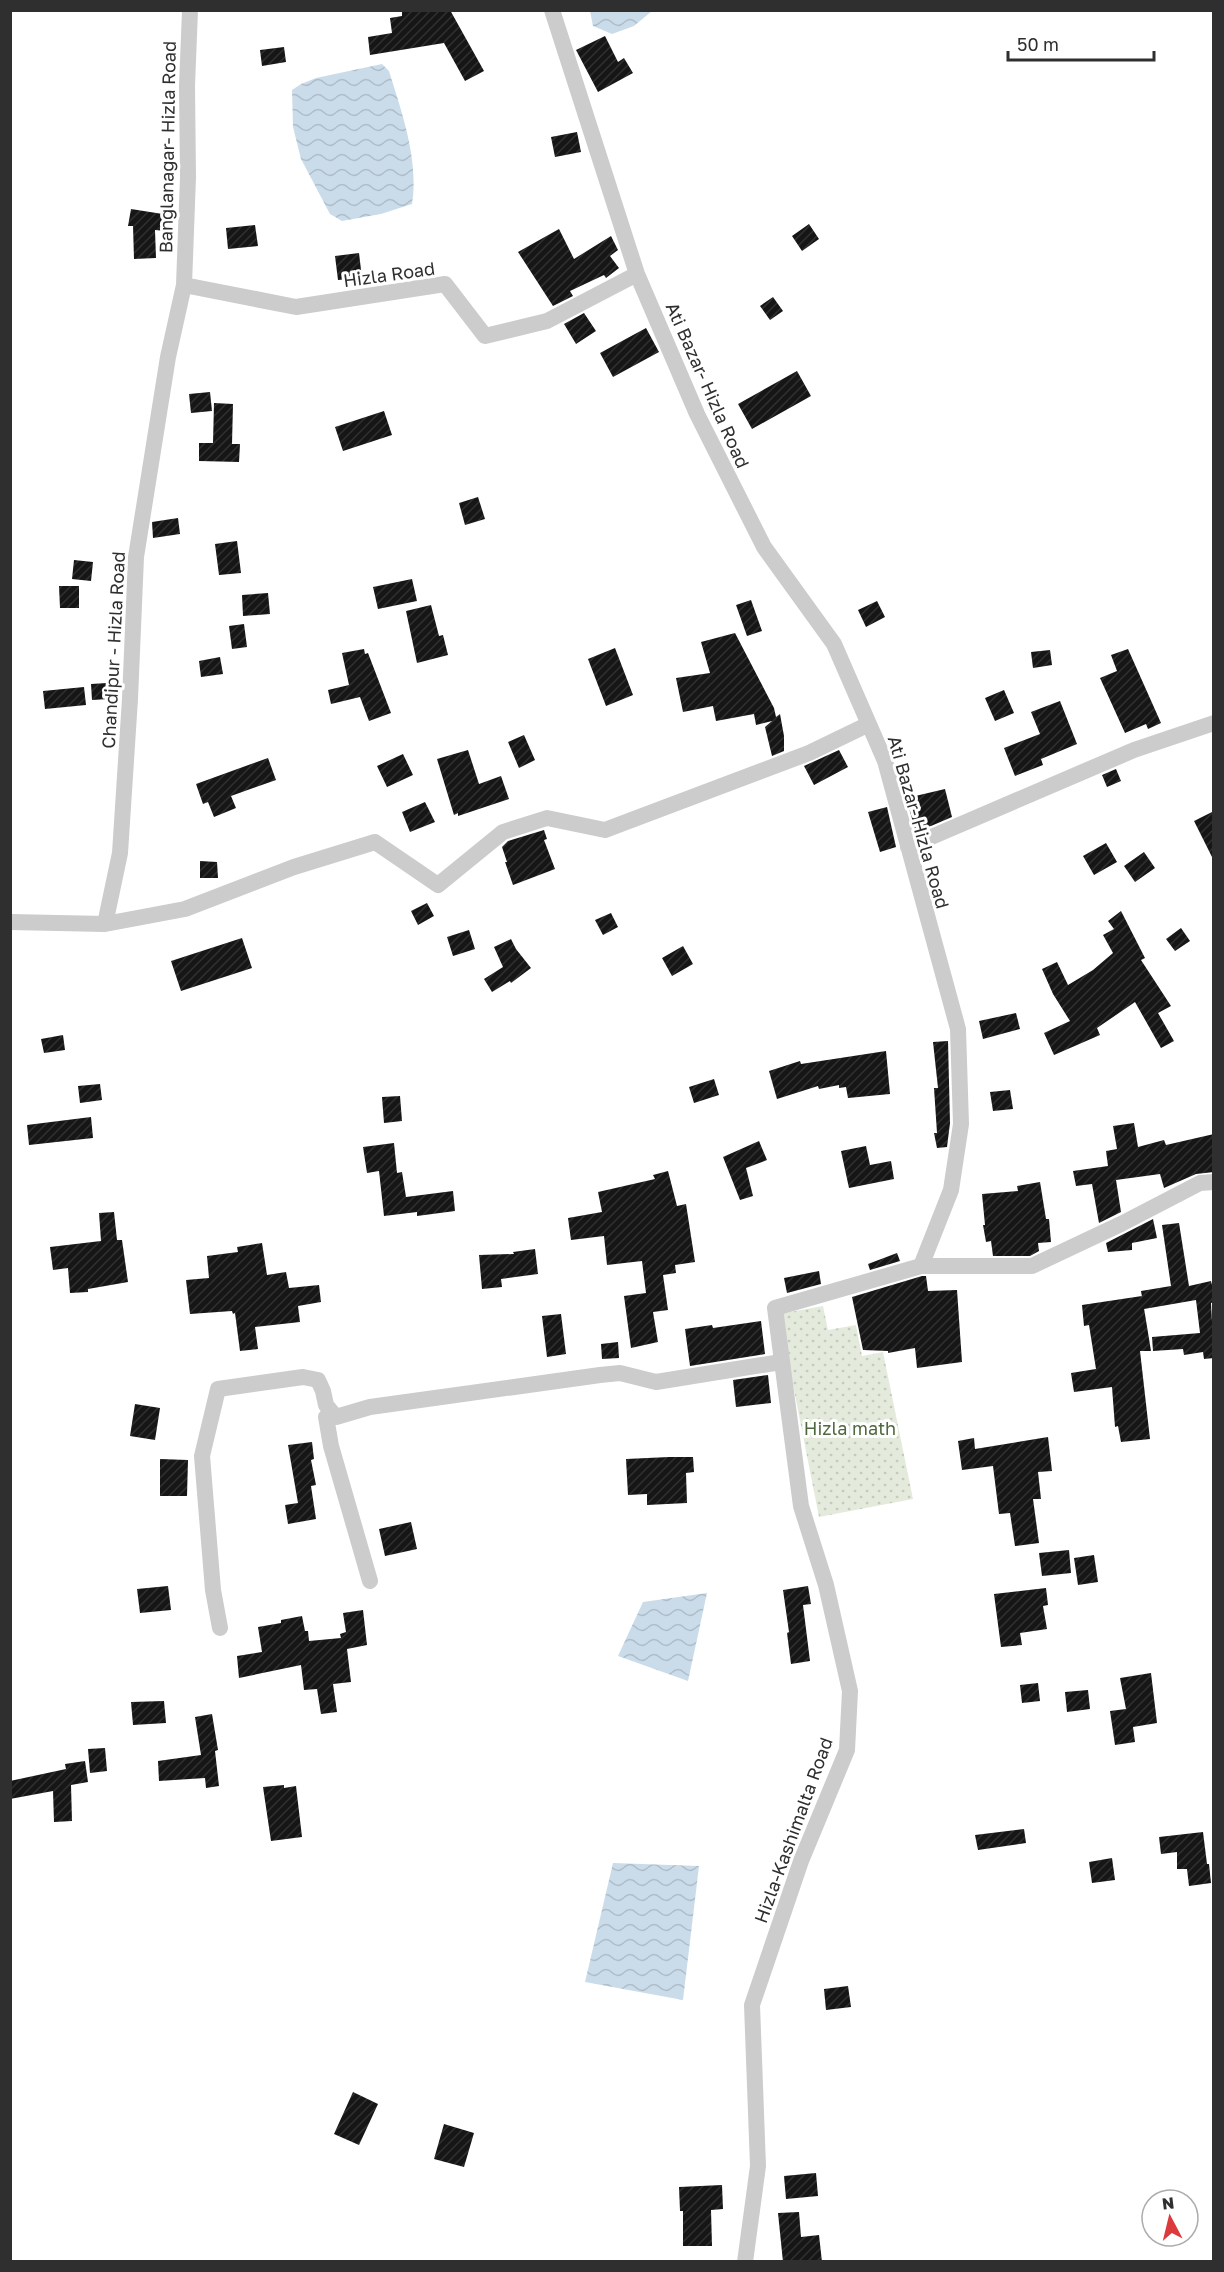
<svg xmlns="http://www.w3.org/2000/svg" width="1224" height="2272" font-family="'Golos Text',sans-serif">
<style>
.grass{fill:url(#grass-dots)}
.water{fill:url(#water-waves)}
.building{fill:url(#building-hatch)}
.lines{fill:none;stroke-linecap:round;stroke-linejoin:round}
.minor{stroke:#ccc;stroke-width:16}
.labels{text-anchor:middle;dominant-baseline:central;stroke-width:6;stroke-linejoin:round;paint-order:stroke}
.street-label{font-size:18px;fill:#2f2f2f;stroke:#fff}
.park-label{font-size:18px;fill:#4f683e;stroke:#fff}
</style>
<defs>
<pattern id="grass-dots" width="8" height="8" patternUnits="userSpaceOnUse" patternTransform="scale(1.5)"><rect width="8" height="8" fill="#e4ebdd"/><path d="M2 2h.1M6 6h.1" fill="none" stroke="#c4cabe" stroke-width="1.8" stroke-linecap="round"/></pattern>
<pattern id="water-waves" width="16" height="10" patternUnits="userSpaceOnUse" patternTransform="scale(1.5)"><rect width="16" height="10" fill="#cadcea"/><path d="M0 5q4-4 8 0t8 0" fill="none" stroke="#aebdc9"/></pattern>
<pattern id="building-hatch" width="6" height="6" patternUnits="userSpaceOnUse" patternTransform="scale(1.5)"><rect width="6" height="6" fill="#161616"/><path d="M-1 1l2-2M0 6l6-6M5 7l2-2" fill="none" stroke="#303030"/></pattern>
</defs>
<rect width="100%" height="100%" fill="#fff"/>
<path class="grass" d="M823,1306L828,1330L856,1325L862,1356L883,1352L913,1499L819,1517L779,1314Z"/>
<path class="water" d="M590,11V10L652,11L634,26L612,34L593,26Z
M382,64L389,71C402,113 419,160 412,204L381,214L342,221L330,214L301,159L293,127L292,90L301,84L316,78Z
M707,1593L688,1681L618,1656L643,1602Z
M613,1863L699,1866L683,2000L585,1982Z"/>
<path class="building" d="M402,10H450L484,71L465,81L444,43L370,55L368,37L392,33L390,18L402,16Z
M605,36L618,62L624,58L633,73L598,92L576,50Z
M284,47L286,62L262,66L260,50Z
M577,132L581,152L555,157L551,137Z
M131,209L169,215L166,231L155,230L156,258L134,259L133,226H128Z
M809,224L819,239L802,251L792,236Z
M255,225L258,246L228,249L226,228Z
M559,229L574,259L611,236L618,250L610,256L619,268L606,278L604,275L570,291L573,296L553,306L518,252Z
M359,253L362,278L338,280L335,256Z
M773,297L783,311L770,320L760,306Z
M584,313L596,331L576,344L564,324Z
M646,328L659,352L613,377L600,353Z
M797,371L811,396L752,429L738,404Z
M210,392L212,411L191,413L189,394Z
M214,403L233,404L232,444H240L239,462L199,461V443H213Z
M384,411L392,435L343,451L335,427Z
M478,497L485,519L465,525L459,503Z
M178,518L180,534L153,538L152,522Z
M237,541L241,573L219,575L215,544Z
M74,560L93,562L91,581L72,579Z
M412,579L417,601L378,609L373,587Z
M59,586H79V608H60Z
M268,593L270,614L243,616L242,595Z
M751,600L762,631L747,636L736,605Z
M877,601L885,617L866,627L858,610Z
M431,605L439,636L443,635L448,655L417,663L406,611Z
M244,624L247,647L232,649L229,626Z
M735,633L774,708L776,717L780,714L784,736V751L772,756L765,727L772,721L756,725L754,714L716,721L713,706L683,712L676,678L710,673L701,642Z
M615,648L633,695L606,706L588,659Z
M364,649L365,654L368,653L391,713L369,721L360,697L331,704L328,690L349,685L342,653Z
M1128,649L1161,723L1148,729L1146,724L1125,733L1100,678L1117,671L1111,655Z
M1050,650L1052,665L1033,668L1031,652Z
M220,657L223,674L201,677L199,661Z
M107,683L109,699L92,700L91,684Z
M84,687L86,705L45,709L43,691Z
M1004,690L1014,713L995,721L985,698Z
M1060,701L1077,744L1041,759L1043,765L1015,776L1004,748L1040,734L1031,712Z
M524,735L535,760L519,768L508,742Z
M468,750L479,784L501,776L509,799L458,816V813L454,815L437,759Z
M839,750L848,767L814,785L804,766Z
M403,754L413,775L387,787L377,766Z
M268,758L276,780L231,796L236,808L214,817L208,802L203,804L196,784Z
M1116,769L1121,781L1107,787L1102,775Z
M945,789L952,817L931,826L915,829L907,801L912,800L911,797Z
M425,802L435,822L410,832L402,812Z
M887,807L896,847L880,852L868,812Z
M1214,811V861L1194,821Z
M544,830L547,839L544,840L555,869L513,885L505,862H507L502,847L508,841Z
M1106,843L1117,862L1094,875L1083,856Z
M1144,852L1155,868L1135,882L1124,866Z
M200,861L217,862L218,878H200Z
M427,903L434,916L418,925L411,911Z
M1121,911L1145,958L1141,960L1171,1006L1158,1013L1174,1041L1161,1048L1135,1002L1097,1028L1100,1035L1054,1055L1044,1033L1070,1021L1053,994L1042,969L1057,962L1068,985L1093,970L1113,953L1103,935L1114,929L1108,921Z
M611,913L618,927L603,935L595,920Z
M1181,928L1190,941L1175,951L1166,939Z
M469,930L475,949L453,956L447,937Z
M242,938L252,968L181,991L171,961Z
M511,939L516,949L531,968L511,983L510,981L492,992L484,979L503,967L494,947Z
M683,946L693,964L672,976L662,958Z
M1016,1013L1020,1029L983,1039L979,1021Z
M63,1035L65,1050L44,1053L41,1039Z
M948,1041L950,1123L947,1147L937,1148L934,1133H937L934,1088H938L933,1042Z
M886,1051L890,1094L848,1098L846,1087L839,1088V1085L819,1089L818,1086L777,1099L769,1071L800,1061L801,1064Z
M714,1079L719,1095L694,1103L689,1087Z
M100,1084L102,1100L80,1103L78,1086Z
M1010,1090L1013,1109L993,1111L990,1092Z
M400,1096L402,1121L384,1123L382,1097Z
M91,1117L93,1138L29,1145L27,1125Z
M1134,1123L1138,1147L1164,1140L1166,1145L1214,1134V1172L1196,1174L1164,1188L1160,1174L1116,1180L1121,1212L1099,1223L1092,1184L1076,1186L1073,1171L1108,1166L1106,1151L1117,1149L1113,1126Z
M759,1141L767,1160L746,1168L753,1196L740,1200L723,1157Z
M394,1143L397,1173L402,1172L406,1197L453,1191L455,1211L417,1216V1212L384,1216L379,1171L367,1173L363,1147Z
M866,1146L870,1165L891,1161L894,1179L849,1188L841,1151Z
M668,1171L677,1206L686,1204L695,1262L675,1265L676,1273L663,1275L668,1310L653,1312L658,1342L631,1348L624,1296L646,1293L642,1261L607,1265L604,1236L571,1240L568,1218L602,1212L598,1192L655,1179L653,1175Z
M1040,1182L1046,1219H1049L1051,1242L1038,1243L1039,1251L1030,1256H993L991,1241L986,1242L983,1225H985L982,1194L1018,1191L1017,1186Z
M114,1212L117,1240H122L128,1282L88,1289V1292L70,1293L68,1268L53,1270L50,1247L101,1241L99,1213Z
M1153,1219L1157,1238L1132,1243V1250L1108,1252L1106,1243Z
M1179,1223L1189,1286L1211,1281L1214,1293V1302L1211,1303L1214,1358L1204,1359L1203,1352L1184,1355L1183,1349L1153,1351L1152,1337L1200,1333L1196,1300L1144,1309L1141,1291L1171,1286L1162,1225Z
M262,1243L267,1275L286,1272L289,1288L319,1285L321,1302L298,1306L300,1322L255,1327L258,1349L240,1351L235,1313L233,1314L232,1311L190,1314L186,1280L209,1278L207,1256L238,1252L237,1247Z
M535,1249L538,1274L501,1279L502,1287L482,1289L479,1255L514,1254L513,1252Z
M897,1253L900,1261L870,1270L868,1264Z
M819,1271L821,1284L787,1293L784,1278Z
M922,1276H926L928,1291L957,1290L962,1362L917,1368L915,1348L888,1353V1351L863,1350L852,1297Z
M1142,1296L1151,1351H1140L1150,1439L1121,1442L1118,1426L1115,1427L1112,1387L1074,1392L1071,1373L1096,1369L1089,1325L1084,1326L1082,1305Z
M561,1314L566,1354L547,1357L542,1316Z
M761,1321L765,1354L690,1366L685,1329L712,1325L713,1328Z
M618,1342L619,1358L602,1359L601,1344Z
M768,1375L771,1403L736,1407L733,1380Z
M135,1404L160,1408L155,1440L130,1436Z
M1048,1437L1052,1471L1038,1472L1041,1499H1033L1039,1543L1015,1546L1010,1513L999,1514L993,1466L962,1470L958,1441L974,1438L975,1449Z
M312,1442L314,1459L311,1460L316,1485L311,1486L316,1519L288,1524L285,1505L298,1503L288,1445Z
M669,1457H693L694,1472L686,1473L687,1503L647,1505V1494L628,1495L626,1459Z
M160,1459L188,1460L187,1496H160Z
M411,1522L417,1549L385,1556L379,1529Z
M1069,1550L1071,1573L1042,1576L1039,1553Z
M1094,1555L1098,1582L1078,1585L1074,1558Z
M168,1586L171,1610L140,1613L137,1589Z
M808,1586L811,1604L803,1605L810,1661L791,1664L787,1633L789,1632L783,1590Z
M1046,1588L1048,1605L1043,1606L1047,1629L1020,1633L1022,1645L1001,1647L994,1594Z
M363,1610L367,1645L347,1649L351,1682L333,1684L337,1712L321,1714L317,1689L304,1690L301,1665L239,1678L237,1656L262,1652L258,1627L281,1623V1620L302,1616L305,1631H308L309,1641L341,1638L340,1634L346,1632L343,1613Z
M1151,1673L1157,1723L1133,1727L1135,1742L1115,1745L1110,1711L1126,1709L1120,1678Z
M1038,1683L1040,1701L1022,1703L1020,1685Z
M1088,1690L1090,1709L1067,1712L1065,1692Z
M164,1701L166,1723L133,1725L131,1702Z
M212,1714L218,1750L215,1751L219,1786L206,1788L205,1778L159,1781L158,1761L201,1755L195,1717Z
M105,1748L107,1771L90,1773L88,1749Z
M85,1761L88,1782L71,1785L72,1821L54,1822L53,1791L10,1799V1781L66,1769L65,1764Z
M284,1785V1788L296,1786L302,1837L271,1841L263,1787Z
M1024,1829L1026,1843L978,1850L975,1835Z
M1203,1832L1207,1864H1209L1211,1883L1189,1886L1187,1869H1177V1852L1161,1854L1159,1837Z
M1112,1858L1115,1880L1092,1883L1089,1862Z
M848,1986L851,2007L826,2010L824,1989Z
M353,2092L378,2104L359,2145L334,2134Z
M444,2124L474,2133L464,2167L434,2159Z
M816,2173L818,2196L786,2199L784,2176Z
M722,2185L723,2209L711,2210L712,2246H683V2211H680L679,2187Z
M799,2212L801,2237L819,2235L822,2262H783L778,2213Z"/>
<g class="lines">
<path class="minor" d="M552,10L637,274L697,414L764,547L834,644L885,761L958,1029L961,1124L951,1190L921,1266L775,1308L801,1506L826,1585L850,1691L847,1750L801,1861L752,2005L758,2166L745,2262
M184,285L296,307L445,284L485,336L547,321L637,274
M908,847L1134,750L1214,723
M10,922L105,924L185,909L294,867L375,842L438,885L503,832L547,818L605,830L809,753L869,724
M105,924L120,853L130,699L136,557L168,357L184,285L188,177L187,86L190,10
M921,1266H1032L1121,1224L1200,1183L1214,1182
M336,1417H326L331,1446L370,1581
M220,1628L213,1590L202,1456L218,1389L303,1377L318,1380L323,1391L326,1405L336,1417L370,1407L600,1375L620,1373L656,1382L781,1362"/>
</g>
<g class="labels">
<g class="street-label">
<text transform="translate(167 147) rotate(-89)">Banglanagar- Hizla Road</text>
<text transform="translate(389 274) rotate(-8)">Hizla Road</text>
<text transform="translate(708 385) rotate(66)">Ati Bazar- Hizla Road</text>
<text transform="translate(113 650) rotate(-87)">Chandipur - Hizla Road</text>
<text transform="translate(919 822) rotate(74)">Ati Bazar- Hizla Road</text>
<text transform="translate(793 1830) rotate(-70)">Hizla-Kashimalta Road</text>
</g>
<g class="park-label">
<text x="850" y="1428">Hizla math</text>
</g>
</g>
<rect width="1224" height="2272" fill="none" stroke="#2f2f2f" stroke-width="24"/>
<g transform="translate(1170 2218) rotate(353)"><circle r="28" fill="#ffffff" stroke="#acacac" stroke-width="1.5"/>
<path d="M0-4.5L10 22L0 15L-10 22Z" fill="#db3b3c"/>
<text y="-9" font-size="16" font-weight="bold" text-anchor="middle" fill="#2f2f2f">N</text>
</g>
<path d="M1008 51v9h146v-9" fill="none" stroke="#2f2f2f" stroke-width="3"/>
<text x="1017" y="51" font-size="18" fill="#2f2f2f" stroke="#ffffff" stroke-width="4.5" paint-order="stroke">50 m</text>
</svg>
